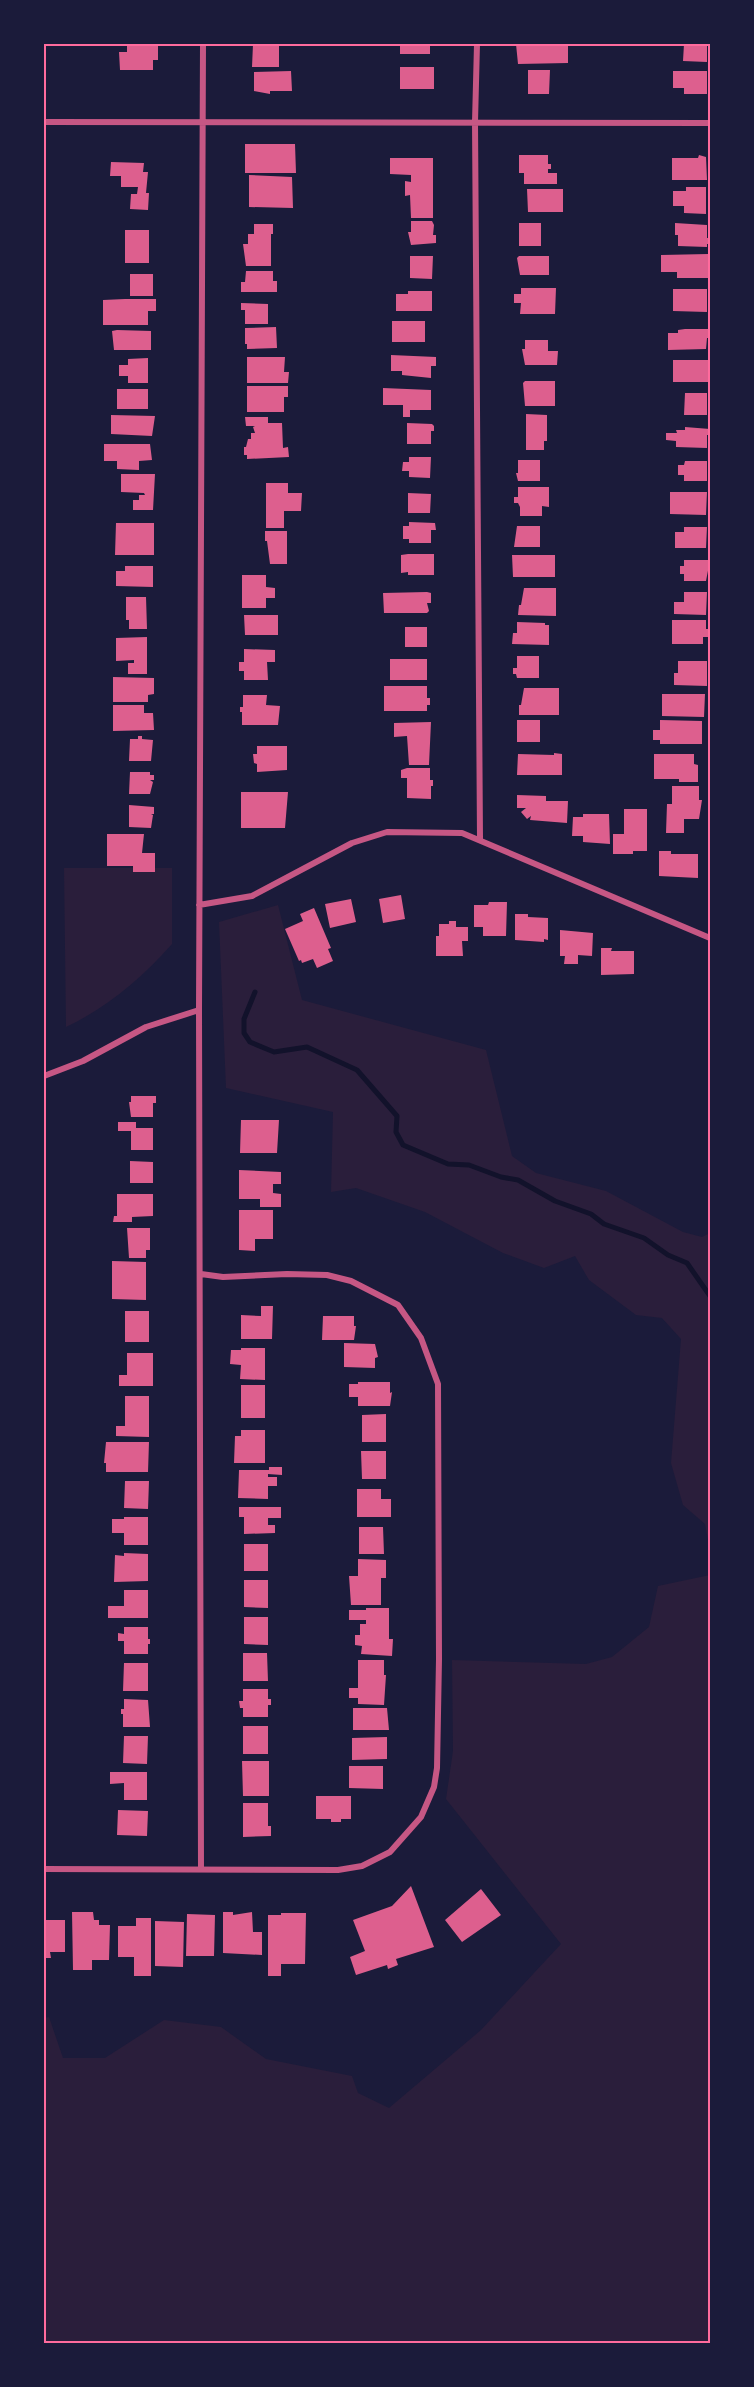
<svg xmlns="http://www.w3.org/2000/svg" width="754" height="2387" font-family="'Public Sans',sans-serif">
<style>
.green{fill:#2a1e3b}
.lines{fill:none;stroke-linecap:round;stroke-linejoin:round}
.stream{stroke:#12122b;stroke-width:5}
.building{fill:#dd5f8e}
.minor{stroke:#c65784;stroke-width:6}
.neatline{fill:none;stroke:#ff6b9d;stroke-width:2}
</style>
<rect width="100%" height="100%" fill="#1b1b3a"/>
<path class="green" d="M64,868H172V944C141,979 108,1007 66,1027Z
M278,905L302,1000L486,1050L512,1156L536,1173L606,1191L683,1232L702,1237L710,1233V1550L705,1524L683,1505L671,1463L681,1339L662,1318L636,1315L589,1280L575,1256L544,1268L503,1253L425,1212L356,1188L331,1192L333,1112L226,1088L219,922Z
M710,1575V2343H44V2018L49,2017L63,2058H105L164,2020L221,2027L266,2059L352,2076L358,2093L389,2108L481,2030L561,1944L446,1799L453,1751L452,1660L586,1664L612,1657L649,1627L658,1586Z"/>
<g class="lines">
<path class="stream" d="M255,992L244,1019V1033L250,1042L274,1052L307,1047L357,1070L397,1116L396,1132L403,1145L448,1164L469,1165L501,1177L518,1180L555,1201L591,1214L604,1224L644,1238L668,1255L687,1263L710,1296"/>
</g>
<path class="building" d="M127,44H158V60H153V70H120L119,52H127Z
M253,44H279V67H252Z
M400,44H430V54H400Z
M516,44H568V63L518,64Z
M684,44H707V62L683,61Z
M400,67H434V89H400Z
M528,70H550L549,94H528Z
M291,71L292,91H270V94L254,91V72Z
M673,71H707V94H684V88H673Z
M245,144H295L296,173H245Z
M519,155H548V164H551V169H548V173H557V184H524V173H519Z
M699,155L706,157L707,180H672V158H698Z
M390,158H433V218H411L410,195L405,196V181L411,182V175L390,174Z
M111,162L144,163L143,172H148L146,193H149L148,210L130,209L131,194H137L138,187H121V176H110Z
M249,175L292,177L293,208L249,207Z
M686,187H706V214L684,213V206H673V191H686Z
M527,189H563V212H528Z
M411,221H432L434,225L433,235H436V243L411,245L408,232H411Z
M519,223H541V246H519Z
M675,223L707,225V238H709V244H707V247L678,246V235H675Z
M254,224H273V234H271V266H246L243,244H248V234H254Z
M125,230H149V263H125Z
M708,254V278H677V272H661V255Z
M410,256H433L432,279L410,278Z
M519,256H549V275H520L517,258Z
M246,271H273V281H277V292H241V282H245Z
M130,274H153V296H130Z
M521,288H556L555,314H520L521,303H514V294H521Z
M673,289H707V312L673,311Z
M408,291H432V311H396V294H408Z
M125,299H156V311H148V325H103V300Z
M241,303L268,304V324H245V310H241Z
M392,321H425V342H392Z
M276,327L277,348L247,349V344H245V328Z
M685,329H710V338H707L706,349L668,350V333H678V330Z
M117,330L151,331V350H114L112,331Z
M525,340H548V351H558L557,365H525L522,349H525Z
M391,355L436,357V366H431V378L402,375V371H391Z
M247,357H285L284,372H289L288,383H247Z
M148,358V383H128V376H119V365H128V359Z
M673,360H710V382H673Z
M525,381H555V406H525L523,383Z
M247,386H288V397H284V412H247Z
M383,388L431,390V410H410V417H403V405H383Z
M117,389H148V409H117Z
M685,393H707V415H684Z
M526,414L547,415V441H544V450H526Z
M111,415L155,416L152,436L111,434Z
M245,417H268V423H282L283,448L288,447L289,457L247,459V455H244V447H246L248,439H251V433H255L253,427L255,426H246Z
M407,423L432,424L434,426V431H431V444H407Z
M685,427L710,429V435H707V448L676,447V441L666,440V433H677L676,430H685Z
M104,444H150L152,460L139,461V470L117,469V461H104Z
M409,457H431L430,478L409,477V471H402L403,462H409Z
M518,460H540V481H518L516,473H518Z
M685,461H707V481H684V475H678V465H684Z
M121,474H155L153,510H133V500H139V495H145L144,493L121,492Z
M266,483H288V493H302L301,511H284V528H266Z
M518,487H549V507L542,506V516H520V507L518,503H514V497H518Z
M670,492H707L706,515L670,514Z
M408,493L431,494L430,513H408Z
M409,522L435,523L436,530H431V543H409V539H403V526H409Z
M116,523H154V555H115Z
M517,526H540V547H514Z
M684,527H707L706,548H675V532H684Z
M265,531H287V564H270L267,541H265Z
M408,554H434V575H408V572L401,573V555Z
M512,555H555V577H513Z
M684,560H710L706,581H684V574H680V566H684Z
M125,566H153V587L116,586V571H125Z
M242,575H266V587L275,588V598H266V608H242Z
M524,588H556V616L518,615L519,605H521Z
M427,592L431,593V603H427L429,611L427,613H384L383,593Z
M684,592H707L706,615L674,614V602H684Z
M126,597H146L147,629H129V620H126Z
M244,615H278V635H245Z
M672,620H706V629H710V637H703V644H672Z
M517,622L545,623V625H549V645L512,644L513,633H517Z
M405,627H427V647H405Z
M147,637V674H128V663H134V660L116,661V638Z
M244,649L275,650V662H267L268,680H244V671H239V662H244Z
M517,656H539V678H517L516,674H513V668H517Z
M390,659H427V680H390Z
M678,661H707V686L674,685V673H678Z
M113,677L154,678V694L148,695V702H113Z
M384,686H427V698H430V705H427V711H384Z
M524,688H559V715H519V705H521Z
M662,694H705L704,717L662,716Z
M243,695H267L266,705L280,706L278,725H242V712H240V707H243Z
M113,705H144V713H153L154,730L113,731Z
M517,720H540V742H517Z
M660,720L702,721V744H660V740H653V730H660Z
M431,722L429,765H409L407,736L394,737V723Z
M138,736H142V739L153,740L151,761H129L130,739H138Z
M257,746H287V770L257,772V764L254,763L253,754H257Z
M554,753L562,754V775H517L518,754L554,755Z
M654,754H694V764L698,765V782H679V779H654Z
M407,768H430V780H433V786H431V799L407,798V778H401V770Z
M130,772H150V775H154V780H150L153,782L150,794H129Z
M672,786H699V800H702L699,819H684V833H666L667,804H672Z
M241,792H288L285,828H241Z
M517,795L546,796V801H568L567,823L530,820L531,816L527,819L521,812L526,808H517Z
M129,805L154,807V814H151L153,815L151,828L129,827Z
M624,809H647V851H633V854H613V834H624Z
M583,814H609L610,844L583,842V836H572L573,817H583Z
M107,834H144L142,853H155V872H133V866H107Z
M659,851H671V854H698V878L659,876Z
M401,895L405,919L383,923L379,899Z
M351,899L356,922L330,928L325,904Z
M489,902H507L506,936H483V927H474V905H488Z
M314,908L331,948L328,949L333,961L317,968L313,959L302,963L301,960L299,961L285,929L303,921L300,914Z
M515,914H528V917L548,918V940L544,939V942L515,940Z
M449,921H456V927H468V941H462L463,956H436V936H439V924H449Z
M560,930L593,933L592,956L578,955V964H564L565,956H560Z
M601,948H612L611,951H634V974L601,975Z
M131,1096H156V1103H153V1117H131L129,1102H131Z
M241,1120H279L277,1153H240Z
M118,1122H136V1128H153V1150H131V1131H118Z
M130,1161L153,1162V1183H130Z
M239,1170L281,1172V1184H273V1193L281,1194V1207H260V1199H239Z
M117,1194H153V1216L132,1217V1222H113L114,1216H117Z
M239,1210H273V1239H255V1251L239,1250Z
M127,1228H150V1250H146V1258H129Z
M112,1261L146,1262V1300L112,1299Z
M261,1306H273L272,1339H241V1315L261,1316Z
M125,1311H149V1342H125Z
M323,1316H354V1326H356L354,1340H322Z
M344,1343L375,1344L378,1357L375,1358V1368L344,1367Z
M241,1348H265V1380L240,1379L241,1365L230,1364L231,1350H241Z
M127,1353H153V1386H119V1375H127Z
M358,1382H390V1393L392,1392L390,1406H358V1397H349V1384H358Z
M241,1385H265V1418H241Z
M125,1396H149V1437L116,1436V1426H125Z
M386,1414V1442H362V1415Z
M241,1430H265V1463H234L235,1436H241Z
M106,1442H149L148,1472H106V1463H104Z
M361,1451H386V1479H362Z
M269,1467H282V1475L268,1474V1477H277V1486H268V1499L238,1498L239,1470H269Z
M125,1481H149L148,1509L124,1508Z
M357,1489H381V1499H391V1517H357Z
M239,1507H281V1518H268V1525H275V1533L244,1534V1517H239Z
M124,1517H148V1545H124V1533H112V1519H124Z
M359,1527H383L384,1554H359Z
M244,1544H268V1571H244Z
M124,1553L148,1554V1581L114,1582L115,1555L124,1556Z
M358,1559L386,1560V1578H381V1605H351L349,1576H358Z
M244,1580H268V1608L244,1607Z
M124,1590H148V1618H108V1606H124Z
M366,1608H389V1639H393L392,1656L361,1654L362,1646L355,1645V1635H360V1624H366V1620H349V1610H366Z
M244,1617H268V1645L244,1644Z
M124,1627H148V1639H150V1644H148V1654H124V1641H118V1633L124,1634Z
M243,1653H267L268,1681H243Z
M358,1660H384V1675H386L384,1705L358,1704V1698H349V1688H358Z
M124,1663H148V1691H123Z
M243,1689H268V1699H271V1705H268V1717H243V1708H240L239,1701H243Z
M124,1699L148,1700L150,1727H123V1714H121V1709H124Z
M353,1708H387L389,1730H353Z
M243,1726H268V1754H243Z
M124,1736H148L147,1764L123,1763Z
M387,1737V1759L352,1760V1738Z
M242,1761H269V1796H243Z
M349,1766H383V1789L349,1788Z
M110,1772H147V1800H124V1783L110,1784Z
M316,1796H351V1819H341V1822H331V1819H316Z
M243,1803H268V1826H271V1836L243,1837Z
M118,1810L148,1811L147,1836L117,1835Z
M411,1886L434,1947L396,1959L398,1965L388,1969L387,1965L356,1975L350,1957L365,1951L353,1920L392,1906Z
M481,1889L501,1915L462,1942L445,1920Z
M72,1912H93L94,1920H99V1925H110L109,1960H92V1970H73Z
M223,1912H233V1915L252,1912L253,1932H262V1955L223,1953Z
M281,1913H306L305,1964H281V1976H268V1915H281Z
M187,1914L215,1915L214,1956H186Z
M136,1918H151V1976H134V1957H118V1926H136Z
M44,1920H65V1952H50L51,1958H44Z
M155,1921L184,1922L183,1967L155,1966Z"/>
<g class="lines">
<path class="minor" d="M477,44L475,122L480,839
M44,122L710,123
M199,905L252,896L352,843L387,832L462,833L710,938
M44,1076L83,1061L146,1027L199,1010
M201,1868L199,1010L203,44
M44,1869L338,1870L362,1866L390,1852L421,1817L434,1787L437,1768L439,1659L438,1384L421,1338L398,1305L351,1281L327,1275L287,1274L223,1277L201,1274"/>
</g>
<rect width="754" height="2387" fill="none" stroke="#1b1b3a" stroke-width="90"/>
<rect x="45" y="45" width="664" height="2297" class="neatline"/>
</svg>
